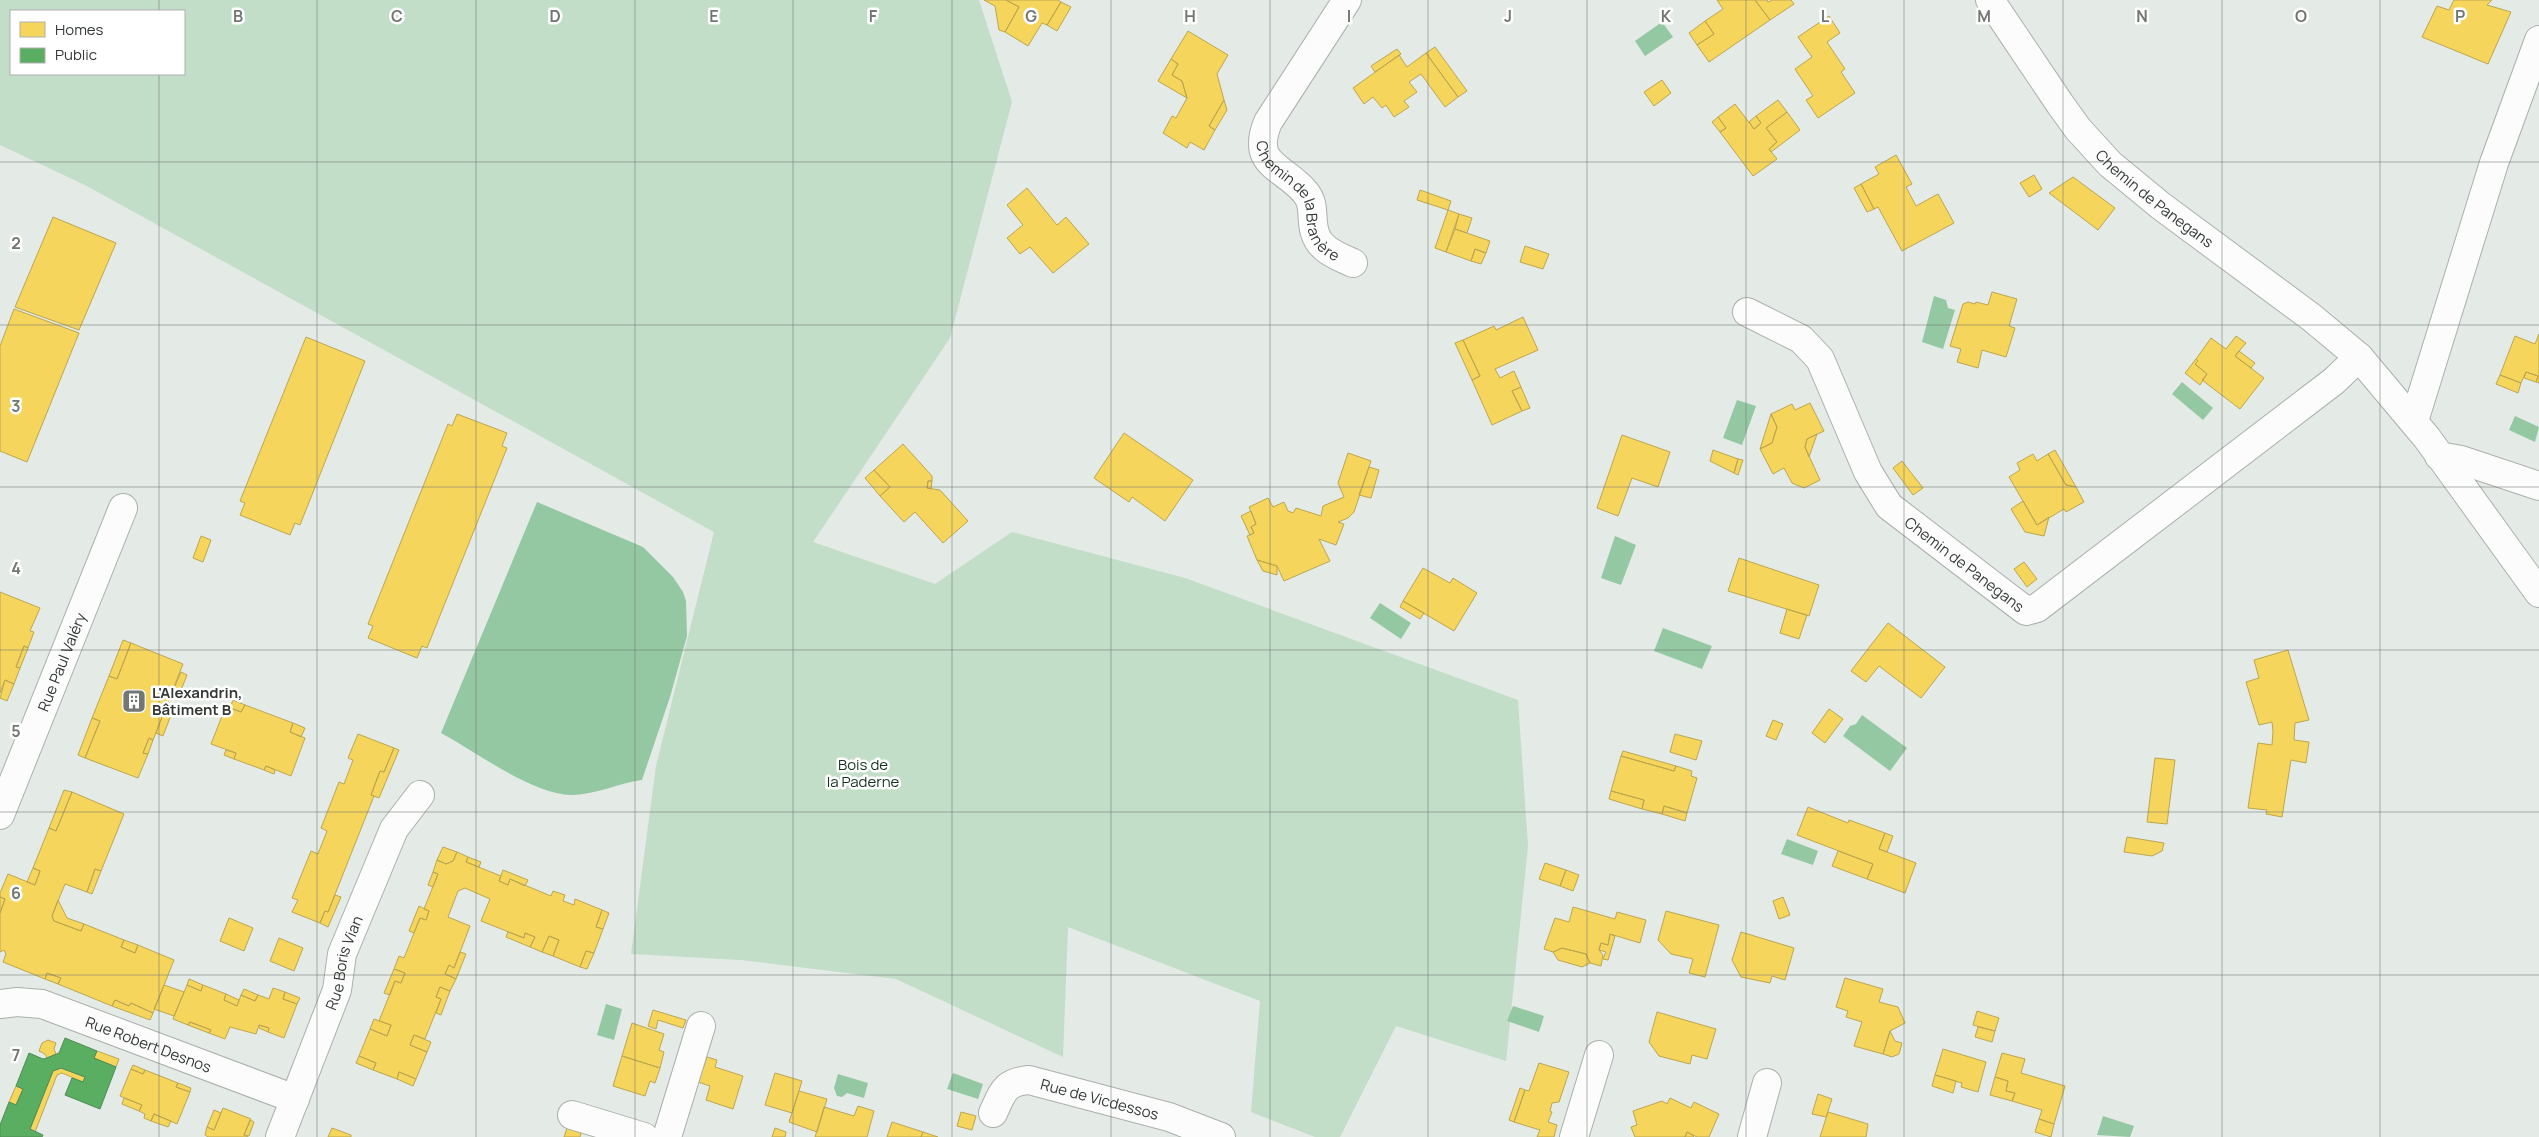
<svg xmlns="http://www.w3.org/2000/svg" width="2539" height="1137" font-family="Manrope,sans-serif">
<style>
.green{fill:#c2ddc8;fill-rule:evenodd}
.water{fill:#94c8a2}
.homes{fill:#f6d55c;stroke:#bca650}
.public{fill:#5aae61;stroke:#4f8b54}
.lines{fill:none;stroke-linecap:round;stroke-linejoin:round}
.street-casing{stroke:#abb0ac;stroke-width:30}
.secondary-casing{stroke:#abb0ac;stroke-width:30}
.street{stroke:#fbfcfb;stroke-width:28}
.secondary{stroke:#fbfcfb;stroke-width:28}
.grid{fill:none;stroke:#727773;stroke-width:1;stroke-opacity:0.55}
.labels{text-anchor:middle;dominant-baseline:central;stroke-width:5;stroke-linejoin:round;paint-order:stroke}
.street-label{font-size:15px;fill:#343935;stroke:#fff}
.poi-label{font-size:15px;font-weight:bold;fill:#343935;stroke:#fff;text-anchor:start}
.park-label{font-size:15px;fill:#15341f;stroke:#fff}
.grid-label{font-size:16px;text-anchor:middle;font-weight:bold;fill:#727773;stroke:#fff;stroke-width:5;stroke-linejoin:round;paint-order:stroke}
</style>
<rect width="100%" height="100%" fill="#e4eae5"/>
<path class="green" d="M0,0H979L1012,102L950,338L813,542L935,584L1012,532L1185,578L1518,700L1528,846L1506,1061L1396,1026L1340,1137H1315L1251,1112L1260,1001L1068,927L1063,1057L896,979L741,960L631,954L656,766L714,532L85,185L0,145ZM11,11H184V74H11Z"/>
<path class="water" d="M1662,22L1673,37L1645,56L1635,41Z
M1934,296L1946,300L1948,308L1955,310L1943,349L1922,342Z
M2182,382L2213,408L2203,420L2172,394Z
M1737,400L1756,406L1742,445L1723,438Z
M2515,416L2539,427L2535,442L2509,430Z
M537,502L643,547L673,577L683,592L686,601L687,636L670,697L642,780C619,783 595,795 571,795C532,794 476,752 441,733Z
M1615,536L1636,545L1621,585L1601,578Z
M1380,603L1411,623L1401,639L1370,618Z
M1663,628L1712,646L1702,669L1654,651Z
M1862,715L1907,748L1890,771L1843,736L1850,726L1856,724Z
M1787,839L1818,851L1813,865L1781,854Z
M606,1004L622,1009L614,1040L597,1035Z
M1513,1006L1544,1016L1539,1032L1507,1021Z
M953,1073L983,1084L978,1099L947,1089Z
M838,1074L868,1083L864,1098L847,1093L842,1097L837,1096L834,1088Z
M2103,1116L2134,1126L2130,1137L2097,1135Z"/>
<path class="homes" d="M984,0H1006L1019,7L1005,32L999,30L995,6Z
M1006,0H1058L1061,2L1047,25L1042,23L1028,46L1005,32L1019,7Z
M1717,0H1755L1770,20L1709,62L1697,45L1714,34L1705,21L1723,9Z
M1755,0H1767L1768,2L1772,0H1791L1794,4L1770,20Z
M2454,0H2492L2487,5L2511,12L2488,64L2422,37L2437,6L2449,10Z
M1061,2L1071,7L1057,31L1047,25Z
M1829,16L1840,33L1827,42L1845,69L1841,72L1855,93L1818,118L1806,100L1813,96L1795,69L1812,57L1798,37Z
M1705,21L1714,34L1697,45L1689,33Z
M1188,31L1228,55L1217,74L1224,100L1209,126L1215,130L1204,150L1190,142L1187,148L1163,133L1172,116L1176,118L1187,98L1182,81L1172,75L1178,64L1171,59Z
M1435,47L1467,91L1458,97L1426,53Z
M1397,49L1401,54L1375,72L1371,66Z
M1426,53L1458,97L1445,107L1421,74L1409,82L1417,92L1404,101L1409,107L1394,117L1386,105L1382,108L1373,97L1364,104L1353,88L1399,55L1407,67Z
M1171,59L1178,64L1172,75L1182,81L1187,98L1158,81Z
M1662,80L1671,93L1654,106L1644,92Z
M1224,100L1227,110L1215,130L1209,126Z
M1778,100L1787,112L1766,128L1777,142L1769,149L1777,159L1753,176L1720,132L1726,128L1718,117L1735,104L1754,129L1761,123L1756,116Z
M1787,112L1800,130L1771,152L1769,149L1777,142L1766,128Z
M1756,116L1761,123L1754,129L1749,122Z
M1718,117L1726,128L1720,132L1712,122Z
M1896,155L1912,184L1906,187L1916,206L1938,194L1954,223L1902,251L1878,207L1874,209L1861,184L1879,174L1875,167Z
M2034,175L2042,189L2029,197L2020,183Z
M2073,177L2115,208L2098,230L2049,193Z
M1861,184L1874,209L1867,212L1854,188Z
M1027,188L1057,225L1066,217L1089,244L1053,273L1030,247L1020,254L1007,238L1023,225L1007,205Z
M1420,190L1451,201L1448,210L1417,200Z
M1448,210L1459,214L1446,252L1435,248Z
M1459,214L1472,218L1467,233L1455,229Z
M53,217L116,243L79,330L15,307Z
M1455,229L1490,241L1486,253L1475,249L1471,261L1446,252Z
M1525,246L1549,254L1543,269L1520,262Z
M1475,249L1486,253L1481,264L1471,261Z
M1992,292L2017,299L2009,326L2015,328L2006,357L1982,350L1978,368L1957,362L1961,349L1950,346L1963,304L1968,302L1975,304L1976,302L1988,305Z
M14,309L79,333L27,462L0,451V346Z
M1523,317L1538,350L1495,369L1500,378L1514,371L1521,387L1512,391L1522,411L1492,425L1472,380L1480,376L1463,340L1494,326L1496,330Z
M2539,334V383L2536,382L2538,376L2526,372L2521,383L2500,375L2515,336L2535,344Z
M2236,336L2246,343L2235,356L2264,378L2240,409L2202,380L2207,374L2195,364L2198,361L2196,359L2211,338L2226,349Z
M306,337L365,361L300,525L295,523L290,535L240,515L245,503L240,501Z
M1463,340L1480,376L1472,380L1455,343Z
M2239,351L2255,363L2251,368L2235,356Z
M2196,359L2198,361L2195,364L2207,374L2200,385L2185,373Z
M2526,372L2538,376L2536,382L2524,378Z
M2500,375L2521,383L2518,393L2496,384Z
M1521,387L1530,408L1522,411L1512,391Z
M1810,403L1824,431L1807,439L1805,447L1820,480L1804,488L1792,483L1784,468L1773,474L1760,449L1772,443L1777,427L1771,414L1792,404L1795,410Z
M457,414L507,433L502,446L507,448L427,648L422,646L417,658L368,638L373,626L368,624L448,424L452,426Z
M1771,414L1777,427L1772,443L1760,449Z
M1124,433L1193,480L1165,521L1132,497L1129,502L1094,478Z
M1817,434L1809,457L1805,447L1807,439Z
M1622,435L1670,452L1658,487L1632,478L1618,516L1597,508Z
M903,444L932,476V481H928L927,488L940,490L968,521L943,543L915,512L904,522L880,496L890,487L874,470Z
M1713,450L1738,459L1734,473L1710,461Z
M2055,450L2076,487L2066,485L2048,454Z
M1348,453L1371,461L1354,512L1348,518L1338,522L1344,524L1336,545L1319,539L1330,561L1284,581L1277,566L1257,560L1247,536L1254,533L1251,527L1256,524L1249,507L1268,498L1273,507L1284,502L1288,511L1293,513L1296,508L1321,516L1323,506L1344,497L1338,483Z
M2033,454L2037,461L2048,454L2066,485L2076,487L2084,502L2066,512L2064,509L2037,525L2009,477L2020,470L2017,463Z
M1738,459L1743,460L1738,475L1734,473Z
M1902,461L1923,488L1913,495L1893,468Z
M1369,467L1379,470L1371,498L1359,495Z
M874,470L890,487L880,496L865,478Z
M928,481H932L931,489L927,488Z
M2023,501L2037,525L2049,517L2044,536L2025,532L2011,509Z
M1251,511L1256,524L1251,527L1254,533L1250,535L1241,516Z
M201,536L211,540L203,562L193,558Z
M1739,558L1819,585L1809,616L1728,591Z
M1257,560L1277,566V575L1263,571Z
M2024,562L2037,579L2027,587L2014,569Z
M1423,568L1450,583L1453,578L1477,593L1454,631L1403,601Z
M0,592L40,608L30,631L34,632L28,648L24,646L16,667L20,668L14,684L5,680L0,693Z
M1403,601L1424,613L1420,619L1400,607Z
M1787,609L1807,615L1799,639L1780,633Z
M1888,623L1945,667L1921,698L1879,666L1866,682L1851,671Z
M123,640L131,643L117,679L109,676Z
M131,643L183,664L153,740L149,738L143,753L148,754L138,778L85,758L100,721L92,718L109,676L117,679Z
M24,646L28,648L20,668L16,667Z
M2288,650L2309,720L2295,723L2294,740L2309,742L2306,763L2291,760L2282,817L2266,814L2267,810L2248,808L2258,743L2272,745L2273,731L2272,722L2259,725L2246,682L2259,678L2254,660Z
M181,672L187,675L180,693L173,691Z
M5,680L14,684L7,701L0,698Z
M233,700L245,705L241,712L230,708Z
M245,705L293,723L290,732L305,738L291,776L266,766L264,770L234,759L236,753L211,744L226,706L241,712Z
M1829,709L1843,719L1825,743L1812,733Z
M164,712L171,715L163,736L156,733Z
M92,718L100,721L85,758L78,755Z
M1773,720L1783,724L1776,740L1766,736Z
M293,723L305,728L301,737L290,732Z
M358,734L394,748L384,772L380,771L371,795L374,796L328,912L325,911L320,923L292,912L298,900L292,898L311,851L318,854L327,831L321,828L339,782L344,784L353,760L348,758Z
M1675,734L1702,741L1696,760L1670,752Z
M149,738L153,740L148,754L143,753Z
M394,748L399,750L379,798L371,795L380,771L384,772Z
M226,750L236,753L234,759L224,755Z
M1623,751L1676,766L1674,771L1621,756Z
M1621,756L1674,771L1676,766L1692,771L1691,776L1697,778L1687,813L1664,806L1662,814L1642,809L1644,800L1611,791Z
M2155,758L2175,760L2167,824L2147,822Z
M266,766L275,770L274,774L264,770Z
M64,790L72,792L56,831L49,828Z
M1611,791L1644,800L1642,809L1609,799Z
M72,792L124,814L101,871L95,869L87,892L65,884L52,916L54,921L81,931L84,924L124,940L121,947L135,953L138,945L174,960L153,1013L131,1003L129,1006L115,1000L112,1006L58,984L61,978L47,973L45,979L3,962L6,954L4,950L0,952V913L5,899L0,897V893L8,874L35,885L40,871L33,868L49,828L56,831Z
M1664,806L1687,813L1685,821L1662,814Z
M1808,807L1848,823L1849,820L1885,833L1879,849L1916,863L1905,893L1867,879L1873,864L1797,835Z
M1885,833L1893,836L1887,852L1879,849Z
M2127,837L2164,843L2162,851L2152,856L2124,852Z
M443,847L457,852L453,861L446,864L437,860Z
M1838,851L1873,864L1867,879L1832,866Z
M457,852L468,857L466,862L501,876L499,881L508,885L510,879L551,896L553,891L565,895L563,901L574,905L575,899L602,910L596,927L603,929L594,953L586,951L580,967L553,956L559,940L549,936L542,952L530,947L535,937L525,933L524,938L481,921L490,899L465,888L458,891L448,917L470,926L454,968L449,965L445,974L456,979L450,991L440,987L436,997L441,999L425,1039L414,1035L410,1045L427,1052L416,1079L399,1072L397,1079L373,1070L376,1063L359,1056L370,1029L387,1036L391,1025L379,1021L395,981L401,983L405,973L394,969L399,956L404,958L420,918L426,920L429,911L424,909L438,874L433,872L437,860L446,864L453,861Z
M468,857L481,862L479,867L466,862Z
M1545,863L1566,870L1560,886L1539,879Z
M33,868L40,871L35,885L27,882Z
M95,869L101,871L92,894L87,892Z
M503,870L528,880L525,886L510,879L508,885L499,881Z
M1566,870L1579,875L1573,891L1560,886Z
M433,872L438,874L433,887L428,885Z
M335,895L341,897L328,927L320,923L325,911L328,912Z
M0,897L5,899L0,913Z
M1783,897L1790,915L1779,919L1773,901Z
M58,900L67,918L84,924L81,931L54,921L52,916Z
M419,906L429,911L426,920L420,918L414,933L409,931Z
M1573,907L1615,919L1617,912L1646,920L1640,943L1610,934L1608,945L1601,943L1599,950L1603,955L1601,966L1590,963L1586,954L1562,948L1553,952L1544,949L1555,918L1569,922Z
M602,910L609,913L603,929L596,927Z
M1666,911L1719,925L1705,977L1689,973L1693,959L1671,954L1658,940Z
M229,918L253,928L244,951L220,941Z
M508,932L524,938L525,933L535,937L530,947L506,937Z
M1741,932L1794,948L1785,980L1772,976L1770,983L1741,977L1732,960Z
M1610,934L1615,936L1608,960L1603,959L1606,952L1599,950L1601,943L1608,945Z
M549,936L559,940L553,956L542,952Z
M279,938L303,948L294,971L270,961Z
M124,940L138,945L135,953L121,947Z
M1562,948L1586,954L1590,963L1582,967L1558,960L1553,952Z
M586,951L594,953L587,969L580,967Z
M460,952L466,954L456,979L445,974L449,965L454,968Z
M394,969L405,973L401,983L395,981L390,995L384,993Z
M47,973L61,978L58,984L45,979Z
M1845,978L1883,989L1879,1002L1898,1007L1905,1023L1890,1031L1883,1054L1854,1046L1862,1022L1846,1017L1848,1011L1836,1007Z
M189,979L203,985L201,991L187,985Z
M164,985L184,992L174,1016L154,1009Z
M187,985L201,991L203,985L226,994L224,1000L237,1006L241,995L255,1001L258,995L269,999L273,988L285,992L283,999L297,1004L284,1038L268,1032L269,1028L259,1025L256,1034L230,1027L225,1039L209,1033L211,1030L190,1022L188,1025L173,1019Z
M440,987L450,991L441,1015L436,1013L441,999L436,997Z
M244,989L258,995L255,1001L241,995Z
M285,992L300,998L297,1004L283,999Z
M226,994L239,1000L237,1006L224,1000Z
M115,1000L129,1006L131,1003L153,1013L150,1020L112,1006Z
M653,1010L686,1020L683,1028L658,1020L656,1029L648,1026Z
M1977,1011L1999,1018L1995,1031L1973,1025Z
M1657,1012L1716,1029L1707,1059L1692,1055L1690,1064L1659,1056L1649,1042Z
M374,1019L391,1025L387,1036L370,1029Z
M190,1022L211,1030L209,1033L188,1025Z
M632,1023L664,1034L659,1050L664,1052L660,1068L622,1056Z
M259,1025L269,1028L268,1032L259,1028Z
M1978,1027L1995,1031L1992,1042L1975,1037Z
M1890,1031L1895,1041L1902,1043L1899,1054L1892,1057L1883,1054Z
M414,1035L431,1042L427,1052L410,1045Z
M48,1040L56,1043L54,1049L56,1054L47,1058L45,1054L39,1051L42,1043Z
M1943,1049L1986,1062L1978,1092L1961,1087L1962,1083L1935,1075Z
M97,1051L119,1059L116,1067L94,1058Z
M2002,1053L2025,1059L2021,1073L2065,1086L2054,1124L2039,1119L2042,1110L2012,1101L2015,1093L2006,1091L2008,1081L1995,1077Z
M359,1056L376,1063L373,1070L356,1063Z
M622,1056L660,1068L655,1083L650,1081L645,1096L613,1086Z
M707,1057L717,1060L715,1067L743,1076L733,1109L706,1100L710,1086L698,1082Z
M1539,1063L1569,1072L1559,1102L1552,1103L1550,1111L1552,1112L1548,1122L1557,1125L1554,1137H1537L1540,1130L1514,1122L1525,1090L1529,1091Z
M133,1065L145,1070L143,1074L131,1069Z
M61,1068L85,1077L83,1082L62,1073L57,1075L35,1132L30,1129L53,1071Z
M131,1069L143,1074L145,1070L178,1083L176,1087L190,1092L177,1124L154,1114L151,1121L144,1118L145,1114L139,1111L142,1105L120,1096Z
M399,1072L416,1079L413,1086L397,1079Z
M775,1073L802,1081L792,1113L765,1105Z
M1935,1075L1956,1081L1953,1093L1932,1086Z
M1995,1077L2008,1081L2006,1091L2015,1093L2012,1101L1990,1095Z
M178,1083L191,1088L190,1092L176,1087Z
M16,1086L23,1089L16,1105L9,1102Z
M1520,1088L1525,1090L1514,1122L1509,1120Z
M799,1091L827,1099L817,1132L789,1122Z
M1818,1094L1832,1099L1826,1117L1812,1114Z
M124,1098L142,1105L139,1111L122,1104Z
M1670,1098L1691,1108L1694,1102L1719,1114L1709,1137H1697L1687,1132L1685,1137H1635L1631,1127L1637,1125L1633,1111L1662,1101L1667,1104Z
M858,1106L874,1111L867,1137H815L824,1107L854,1116Z
M223,1108L251,1119L244,1135L248,1137H208L205,1135L207,1127L214,1130Z
M214,1110L221,1113L214,1130L207,1127Z
M961,1112L976,1116L972,1130L957,1126Z
M1828,1112L1868,1124L1866,1137H1820Z
M154,1114L171,1121L168,1127L151,1121Z
M2039,1119L2054,1124L2051,1137L2035,1132Z
M250,1120L254,1122L249,1136L244,1135Z
M892,1122L923,1132L921,1137H887Z
M332,1128L351,1135V1137H328Z
M567,1128L581,1133L580,1137H564Z
M775,1128L786,1132L785,1137H772Z
M923,1132L938,1137H921Z
M1687,1132L1694,1136L1693,1137H1685Z"/>
<path class="public" d="M65,1038L97,1051L94,1058L116,1067L100,1109L65,1095L72,1078L83,1082L85,1077L61,1068L53,1071L30,1129L43,1135L42,1137H0V1125L9,1102L16,1105L23,1089L16,1086L29,1053L43,1059L47,1058L59,1053Z"/>
<g class="lines">
<g class="street-casing">
<g id="street">
<path id="s1" d="M1347,0L1268,122C1250,165 1283,166 1305,192C1316,205 1310,218 1315,233C1320,250 1338,256 1353,263"/>
<path id="s2" d="M1747,312L1801,339L1820,359L1868,472L1889,506L2026,611L2037,608L2334,381L2359,357"/>
<path d="M2414,421L2494,163L2539,40"/>
<path d="M2439,456L2461,460L2539,486"/>
<path id="s3" d="M0,815L123,508"/>
<path id="s4" d="M0,1004L17,1002L42,1004L295,1099"/>
<path id="s5" d="M993,1113C1003,1092 1004,1082 1029,1080L1169,1117L1221,1137"/>
<path d="M572,1115L644,1137"/>
<path id="s6" d="M280,1137L337,990L342,954L394,829L420,795"/>
<path d="M667,1137L701,1026"/>
<path d="M1574,1137L1599,1055"/>
<path d="M1752,1137L1767,1083"/>
</g>
</g>
<g class="secondary-casing">
<g id="secondary">
<path id="s7" d="M1990,0L2060,104L2078,129L2110,164L2161,206L2311,317L2359,357L2427,438L2539,593"/>
</g>
</g>
<use href="#street" class="street"/>
<use href="#secondary" class="secondary"/>
</g>
<path class="grid" d="M159,0V11M317,0V1137M476,0V1137M635,0V1137M793,0V1137M952,0V1137M1111,0V1137M1270,0V1137M1428,0V1137M1587,0V1137M1746,0V1137M1904,0V1137M2063,0V1137M2222,0V1137M2380,0V1137M159,74V1137M0,162H2539M0,325H2539M0,487H2539M0,650H2539M0,812H2539M0,975H2539"/>
<defs>
<g id="building-square" transform="scale(1.25)"><rect x="-9" y="-9" width="18" height="18" rx="4" fill="#727773" stroke="#fff"/><path d="M-4-6H4V6H1V3H-1V6H-4ZM-2.5-4.3h1.7v1.8h-1.7ZM.8-4.3h1.7v1.8H.8ZM-2.5-1h1.7V.8h-1.7ZM.8-1h1.7V.8H.8Z" fill="#fff"/></g>
</defs>
<g fill-rule="evenodd">
<use href="#building-square" x="134" y="701"/>
</g>
<g class="labels">
<g class="street-label">
<text stroke="none"><textPath href="#s1" startOffset="238">Chemin de la Branère</textPath></text>
<text stroke="none"><textPath href="#s7" startOffset="260">Chemin de Panegans</textPath></text>
<text stroke="none"><textPath href="#s2" startOffset="346">Chemin de Panegans</textPath></text>
<text stroke="none"><textPath href="#s3" startOffset="165">Rue Paul Valéry</textPath></text>
<text stroke="none"><textPath href="#s6" startOffset="186">Rue Boris Vian</textPath></text>
<text stroke="none"><textPath href="#s4" startOffset="156">Rue Robert Desnos</textPath></text>
<text stroke="none"><textPath href="#s5" startOffset="126">Rue de Vicdessos</textPath></text>
</g>
<g class="poi-label">
<text x="152" y="692">L'Alexandrin,<tspan x="152" dy="17">Bâtiment B</tspan></text>
</g>
<g class="park-label">
<text x="863" y="764">Bois de<tspan x="863" dy="17">la Paderne</tspan></text>
</g>
</g>
<g class="grid-label">
<text x="238" y="22">B</text>
<text x="397" y="22">C</text>
<text x="555" y="22">D</text>
<text x="714" y="22">E</text>
<text x="873" y="22">F</text>
<text x="1031" y="22">G</text>
<text x="1190" y="22">H</text>
<text x="1349" y="22">I</text>
<text x="1508" y="22">J</text>
<text x="1666" y="22">K</text>
<text x="1825" y="22">L</text>
<text x="1984" y="22">M</text>
<text x="2142" y="22">N</text>
<text x="2301" y="22">O</text>
<text x="2460" y="22">P</text>
<text x="16" y="249">2</text>
<text x="16" y="412">3</text>
<text x="16" y="574">4</text>
<text x="16" y="737">5</text>
<text x="16" y="899">6</text>
<text x="16" y="1061">7</text>
</g>
<rect x="10" y="10" width="175" height="65" fill="#ffffff" stroke="#aeb0ae"/>
<rect x="20" y="22" width="25" height="15" fill="#f6d55c" stroke="#aeb0ae"/>
<text x="55" y="35" font-size="15" fill="#343935">Homes</text>
<rect x="20" y="48" width="25" height="15" fill="#5aae61" stroke="#aeb0ae"/>
<text x="55" y="60" font-size="15" fill="#343935">Public</text>
</svg>
